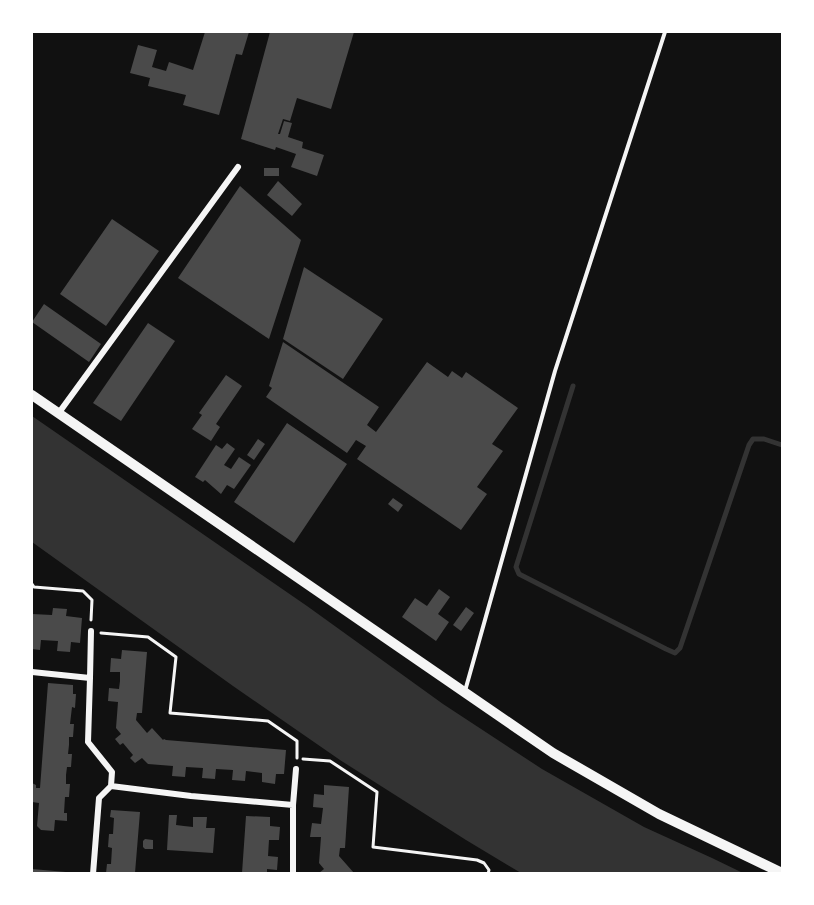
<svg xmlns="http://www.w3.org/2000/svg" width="814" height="905" font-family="Arial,sans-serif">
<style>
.water{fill:#333}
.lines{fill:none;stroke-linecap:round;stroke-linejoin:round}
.stream{stroke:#333;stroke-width:5}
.building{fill:#4a4a4a}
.path{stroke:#f5f5f5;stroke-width:3}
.service{stroke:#f5f5f5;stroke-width:4}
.minor{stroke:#f5f5f5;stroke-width:6}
.tertiary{stroke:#f5f5f5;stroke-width:10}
</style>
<rect width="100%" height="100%" fill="#111"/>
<path class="water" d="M32,416L307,606L443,704L542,769L644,827L712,858L743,873H521L466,840L340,760L233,686L32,542Z"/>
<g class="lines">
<path class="stream" d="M573,386L516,567L519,574L666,649L675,653L680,648L749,445L753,439H764L782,445"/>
</g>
<path class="building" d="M205,32H249L242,55L236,54L219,115L183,105L186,95L148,86L150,78L130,73L138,45L157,50L152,67L166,71L169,62L193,70Z
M270,32H354L331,109L297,98L290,121L283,119L278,134H280L284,121L292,123L288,137L303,142L302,148L324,155L317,176L291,167L296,154L276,147L275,150L241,139Z
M264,168H279V176H264Z
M278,181L302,204L292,216L267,195Z
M240,186L301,240L269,339L178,278Z
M112,219L159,251L106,326L60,294Z
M304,267L383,319L343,379L283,339Z
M44,304L101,344L89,362L32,322Z
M148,323L175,341L121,421L93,403Z
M283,342L379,407L367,425L376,432L427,362L448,377L452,371L462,378L466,372L518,408L492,444L503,451L477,487L487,494L461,530L357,459L366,446L356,440L347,453L266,397L272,388L269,386Z
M226,375L242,386L216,424L220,427L211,441L192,429L202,415L199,413Z
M287,423L347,464L294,543L234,502Z
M258,439L265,444L254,460L247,455Z
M227,443L235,449L224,465L231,469L239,457L251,465L234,489L227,485L221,494L205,480L203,482L195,477L216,445L222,449Z
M393,498L403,505L398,512L388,504Z
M439,589L450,597L438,614L449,622L436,641L402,617L415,598L427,606Z
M466,607L474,613L461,631L453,625Z
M53,608L67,609L66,616L82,618L80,643L71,642L70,652L57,651L58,641L41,640L40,650L32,649V614L52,615Z
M122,650L147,652L142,713H137L136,720L147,733L152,728L163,740L164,739L166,740L286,750L284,774H276L275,784L262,782V773L246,771L245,781L232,780L233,770L216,769L215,779L202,778L203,768L186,767L185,777L172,776L173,766L148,764L142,758L135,763L130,758L133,755L123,743L120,745L115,739L121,734L116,728L118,702L108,701L109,688L119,689L120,681V672H110L111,658L121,659Z
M48,683L73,685V694H76L75,708L72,707L70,724H74L73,737H69V745L68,754H72L71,767H67L66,775V784H70L69,797H65L64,813H67V821L55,820L54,831L41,830L37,826L39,803L32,802V783L36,785V788H40Z
M324,785L349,787L345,848H340L339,856L354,873H319L324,869L319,863L321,837H310L312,823L321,824L323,808L313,807L314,794L324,795Z
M111,810L140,812L135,873H106L107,864H111L112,848L108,847L109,834H113L114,818L110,817Z
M169,815H177L176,825L184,826L193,827V817H207L206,828H215L213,853L167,850Z
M246,816L270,817V826L280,827L279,840H269L268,856L278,857L277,870L267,869V873H242Z
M145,839L153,840V849H145L143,847V841Z
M32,869L66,872V873H32Z"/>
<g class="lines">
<path class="path" d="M32,584L34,587L83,591L92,600L91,620
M101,633L148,637L176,657L170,713L268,721L297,741V758
M303,759L330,761L377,792L373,847L477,860L484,863L489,870L488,874"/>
<path class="service" d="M465,691L555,371L665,32"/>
<path class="minor" d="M58,414L238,167
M32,672L90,678L88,742L112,772L111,786L99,798L93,874
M90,678L91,631
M111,786L191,796L293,805
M293,874V805L296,769"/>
<path class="tertiary" d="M32,395L553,753L659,814L782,873"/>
</g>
<rect width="814" height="905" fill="none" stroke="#ffffff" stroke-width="66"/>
</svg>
